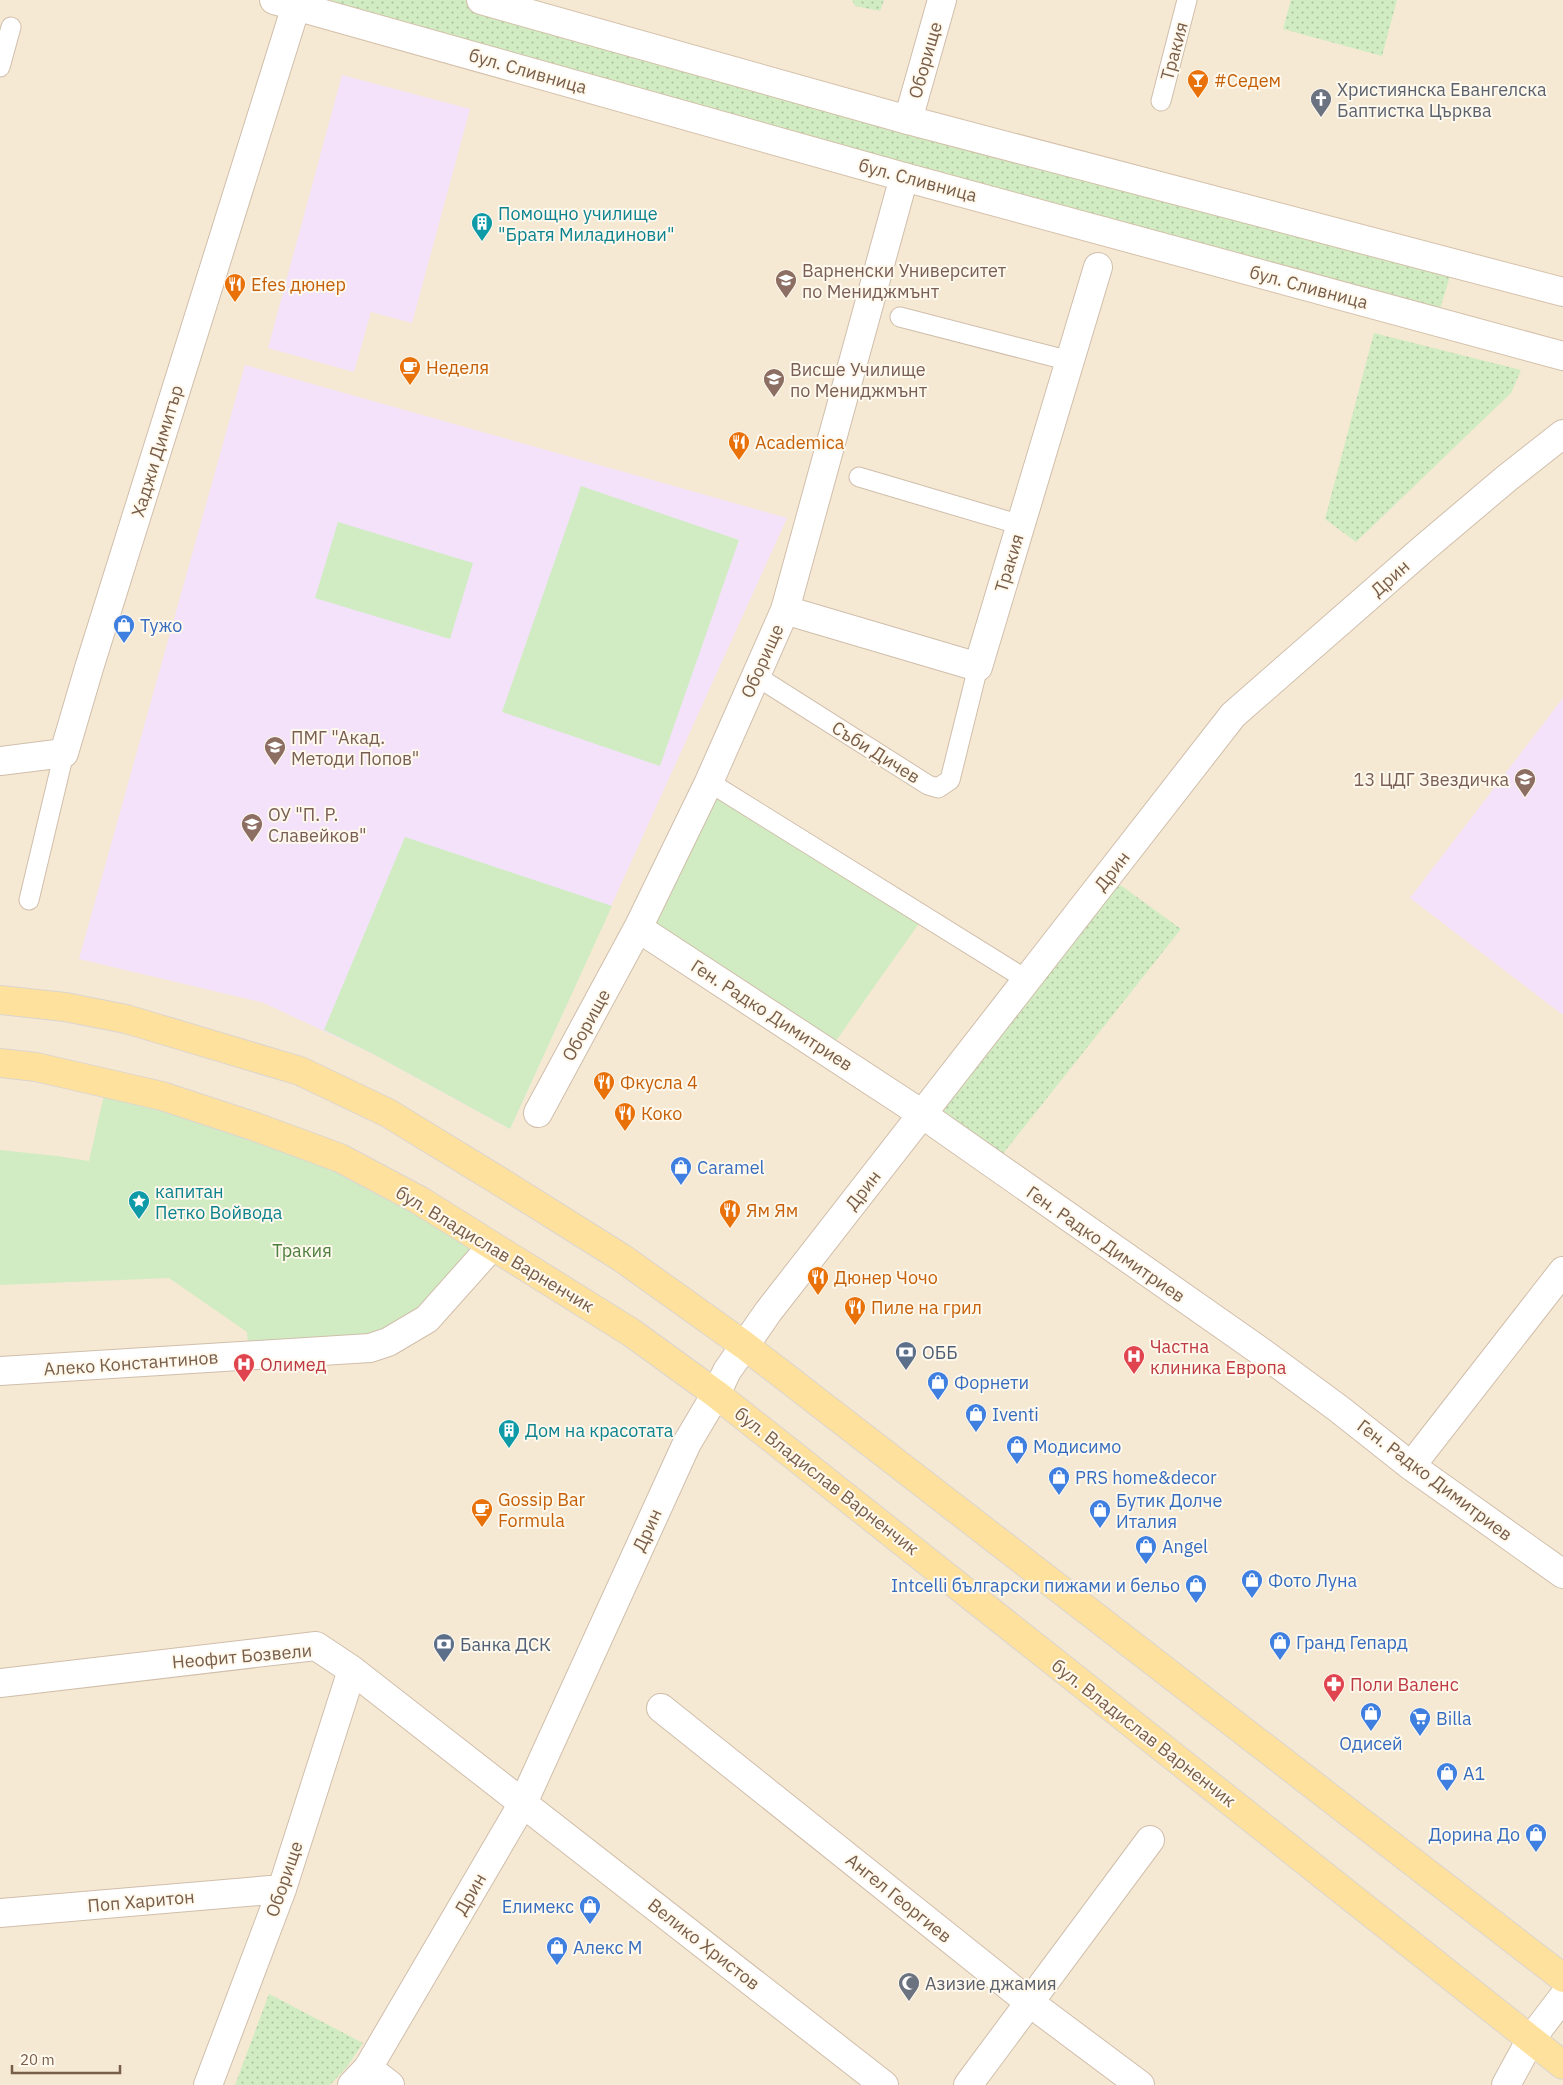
<svg xmlns="http://www.w3.org/2000/svg" width="1563" height="2085" font-family="'IBM Plex Sans',sans-serif">
<style>
.residential{fill:#f5e9d4}
.education{fill:#f3e2fa}
.grass{fill:url(#grass-dots)}
.park{fill:#d1ecc3}
.lines{fill:none;stroke-linecap:round;stroke-linejoin:round}
.service-casing{stroke:#d0beab;stroke-width:21}
.minor-casing{stroke:#d0beab;stroke-width:30}
.tertiary-casing{stroke:#d0beab;stroke-width:30}
.secondary-casing{stroke:#d5c1ab;stroke-width:30}
.primary-casing{stroke:#dcd5d0;stroke-width:30}
.service{stroke:#fff;stroke-width:19}
.minor{stroke:#fff;stroke-width:28}
.tertiary{stroke:#fff;stroke-width:28}
.secondary{stroke:#fff;stroke-width:28}
.primary{stroke:#fee19c;stroke-width:28}
.labels{text-anchor:middle;dominant-baseline:central;stroke-width:4;stroke-linejoin:round;paint-order:stroke}
.street-label{font-size:18px;fill:#785d49;stroke:#fff9ed}
.food-label{font-size:18px;fill:#c56008;stroke:#fff9ed;text-anchor:start}
.worship-label{font-size:18px;fill:#5b616d;stroke:#fff9ed;text-anchor:start}
.culture-label{font-size:18px;fill:#0d838f;stroke:#fff9ed;text-anchor:start}
.education-label{font-size:18px;fill:#785e54;stroke:#fff9ed;text-anchor:start}
.shop-label{font-size:18px;fill:#366cbe;stroke:#fff9ed;text-anchor:start}
.park-label{font-size:18px;fill:#4e7f40;stroke:#fff9ed}
.health-label{font-size:18px;fill:#be3a42;stroke:#fff9ed;text-anchor:start}
.service-label{font-size:18px;fill:#4e5e75;stroke:#fff9ed;text-anchor:start}
</style>
<defs>
<pattern id="grass-dots" width="8" height="8" patternUnits="userSpaceOnUse" patternTransform="scale(1.25)"><rect width="8" height="8" fill="#d1ecc3"/><path d="M2 2h.1M6 6h.1" fill="none" stroke="#aec2a0" stroke-width="1.8" stroke-linecap="round"/></pattern>
</defs>
<rect width="100%" height="100%" fill="#fdf6e6"/>
<path class="residential" d="M0,0H1563V340L1549,363L1563,369V2085H0Z"/>
<path class="education" d="M342,75L470,109L412,323L371,312L354,372L268,348Z
M245,365L787,518L510,1129L373,1054L264,1003L79,959Z
M1563,698V1015L1410,898Z"/>
<path class="grass" d="M274,0H487L1454,263L1436,322Z
M852,0H884L880,11L855,6Z
M1291,0H1397L1382,56L1283,29Z
M1374,333L1521,370L1511,393L1356,542L1325,519Z
M1108,876L1181,929L994,1165L922,1114Z
M269,1994L363,2043L347,2067L330,2085H235Z"/>
<path class="park" d="M581,486L739,540L660,766L502,712Z
M338,522L473,563L450,639L315,598Z
M709,782L925,915L828,1052L638,928Z
M405,837L612,906L510,1129L373,1054L324,1030Z
M107,1082L253,1126L492,1246L407,1332L249,1355L247,1332L169,1278L0,1285V1150L57,1156L89,1161Z"/>
<g class="lines">
<g class="service-casing">
<path id="service" d="M0,67L11,27
M1161,101L1187,0
M900,317L1070,361
M859,477L1021,525
M756,676L928,785L938,788L950,780L978,667
M709,782L1027,980
M29,900L64,753"/>
</g>
<g class="minor-casing">
<path id="minor" d="M908,120L942,0
M785,610L978,667L1098,267
M0,761L64,753L89,668L296,6
M638,928L922,1114L1263,1353L1339,1409L1411,1466L1563,1574
M538,1113L638,928L709,782L785,610L904,177
M0,1371L370,1348L388,1342L427,1319L492,1246
M1411,1466L1563,1271
M0,1683L316,1646L352,1670L884,2085
M661,1708L1029,2002L1140,2085
M0,1913L282,1889
M368,2068L390,2085
M208,2085L282,1889L352,1670
M968,2085L1150,1840"/>
</g>
<g class="tertiary-casing">
<path id="tertiary" d="M352,2085L368,2068L523,1803L687,1443L716,1394L727,1371L768,1312L1233,715L1423,549L1507,478L1563,434
M1506,2085L1531,2039L1563,1997"/>
</g>
<g class="secondary-casing">
<path id="secondary" d="M274,0L904,177L1563,356
M481,0L908,120L1563,292"/>
</g>
<g class="primary-casing">
<path id="primary" d="M0,1000L65,1007L126,1019L300,1071L388,1113L504,1184L622,1258L744,1345L1563,1978
M0,1063L36,1067L162,1096L253,1126L340,1158L419,1200L632,1333L716,1394L1563,2065"/>
</g>
<use href="#service" class="service"/>
<use href="#minor" class="minor"/>
<use href="#tertiary" class="tertiary"/>
<use href="#secondary" class="secondary"/>
<use href="#primary" class="primary"/>
</g>
<defs>
<g id="bar-pin" transform="scale(1.125)"><path d="M0 17L-7.5 6A9.5 9.5 0 1 1 7.5 6Z" fill="#e8710a" stroke="#fff9ed"/><path d="M-6-5H6L.8 .8V4.5H3.5V6h-7V4.5H-.8V.8Z" fill="#fff"/></g>
<g id="church-pin" transform="scale(1.125)"><path d="M0 17L-7.5 6A9.5 9.5 0 1 1 7.5 6Z" fill="#6b7280" stroke="#fff9ed"/><path d="M-1.2-6h2.4v3.5h3.3v2.4h-3.3V6h-2.4V-.1h-3.3v-2.4h3.3Z" fill="#fff"/></g>
<g id="building-pin" transform="scale(1.125)"><path d="M0 17L-7.5 6A9.5 9.5 0 1 1 7.5 6Z" fill="#0f9aa8" stroke="#fff9ed"/><path d="M-4-6H4V6H1V3H-1V6H-4ZM-2.5-4.3h1.7v1.8h-1.7ZM.8-4.3h1.7v1.8H.8ZM-2.5-1h1.7V.8h-1.7ZM.8-1h1.7V.8H.8Z" fill="#fff"/></g>
<g id="university-pin" transform="scale(1.125)"><path d="M0 17L-7.5 6A9.5 9.5 0 1 1 7.5 6Z" fill="#8d6e63" stroke="#fff9ed"/><path d="M0-5L7-2L0 1L-7-2ZM-4 1L0 2.5L4 1V4Q0 6-4 4Z" fill="#fff"/></g>
<g id="restaurant-pin" transform="scale(1.125)"><path d="M0 17L-7.5 6A9.5 9.5 0 1 1 7.5 6Z" fill="#e8710a" stroke="#fff9ed"/><path d="M-5-6h1v4h1v-4h1v4h1v-4h1v5L-1.5 .5V6h-2V.5L-5-1ZM5-6V6H3V1.5H1.5Q1.5-4 5-6Z" fill="#fff"/></g>
<g id="cafe-pin" transform="scale(1.125)"><path d="M0 17L-7.5 6A9.5 9.5 0 1 1 7.5 6Z" fill="#e8710a" stroke="#fff9ed"/><path d="M-5.5-4.5H6V0H3Q3 3.5 0 3.5H-2.5Q-5.5 3.5-5.5 0ZM3-3.2v2h1.7v-2ZM-6 4.5H4V6H-6Z" fill="#fff"/></g>
<g id="shop-pin" transform="scale(1.125)"><path d="M0 17L-7.5 6A9.5 9.5 0 1 1 7.5 6Z" fill="#3f7fe0" stroke="#fff9ed"/><path d="M-5-2.5h2.3a2.7 3.5 0 0 1 5.4 0H5L5.5 6h-11ZM-1.5-2.5h3a1.5 2.3 0 0 0-3 0Z" fill="#fff"/></g>
<g id="school-pin" transform="scale(1.125)"><path d="M0 17L-7.5 6A9.5 9.5 0 1 1 7.5 6Z" fill="#8d6e63" stroke="#fff9ed"/><path d="M0-5L7-2L0 1L-7-2ZM-4 1L0 2.5L4 1V4Q0 6-4 4Z" fill="#fff"/></g>
<g id="sight-pin" transform="scale(1.125)"><path d="M0 17L-7.5 6A9.5 9.5 0 1 1 7.5 6Z" fill="#0f9aa8" stroke="#fff9ed"/><path d="M0-6L1.8-2.2L6-1.7L2.9 1.2L3.7 5.4L0 3.3L-3.7 5.4L-2.9 1.2L-6-1.7L-1.8-2.2Z" fill="#fff"/></g>
<g id="bank-pin" transform="scale(1.125)"><path d="M0 17L-7.5 6A9.5 9.5 0 1 1 7.5 6Z" fill="#5c6f8a" stroke="#fff9ed"/><path d="M-6-4H6V4H-6ZM0-2.3a2.3 2.3 0 1 0 0 4.6a2.3 2.3 0 1 0 0-4.6Z" fill="#fff"/></g>
<g id="hospital-pin" transform="scale(1.125)"><path d="M0 17L-7.5 6A9.5 9.5 0 1 1 7.5 6Z" fill="#e0444e" stroke="#fff9ed"/><path d="M-5-5h3v3.5h4V-5h3V5h-3V1.5h-4V5h-3Z" fill="#fff"/></g>
<g id="pharmacy-pin" transform="scale(1.125)"><path d="M0 17L-7.5 6A9.5 9.5 0 1 1 7.5 6Z" fill="#e0444e" stroke="#fff9ed"/><path d="M-2-6h4v4h4v4h-4v4h-4v-4h-4v-4h4Z" fill="#fff"/></g>
<g id="supermarket-pin" transform="scale(1.125)"><path d="M0 17L-7.5 6A9.5 9.5 0 1 1 7.5 6Z" fill="#3f7fe0" stroke="#fff9ed"/><path d="M-6-5.5h2.5l.6 2H6L4.5 2H-2.5L-4.4-4H-6ZM-1.5 3.2a1.3 1.3 0 1 0 .1 0ZM3 3.2a1.3 1.3 0 1 0 .1 0Z" fill="#fff"/></g>
<g id="mosque-pin" transform="scale(1.125)"><path d="M0 17L-7.5 6A9.5 9.5 0 1 1 7.5 6Z" fill="#6b7280" stroke="#fff9ed"/><path d="M3.5-4.9A6 6 0 1 0 3.5 4.9A5 5 0 1 1 3.5-4.9Z" fill="#fff"/></g>
</defs>
<g fill-rule="evenodd">
<use href="#bar-pin" x="1198" y="80"/>
<use href="#church-pin" x="1321" y="99"/>
<use href="#building-pin" x="482" y="223"/>
<use href="#university-pin" x="786" y="280"/>
<use href="#restaurant-pin" x="235" y="284"/>
<use href="#cafe-pin" x="410" y="367"/>
<use href="#university-pin" x="774" y="379"/>
<use href="#restaurant-pin" x="739" y="442"/>
<use href="#shop-pin" x="124" y="625"/>
<use href="#school-pin" x="275" y="747"/>
<use href="#school-pin" x="1525" y="779"/>
<use href="#school-pin" x="252" y="824"/>
<use href="#restaurant-pin" x="604" y="1082"/>
<use href="#restaurant-pin" x="625" y="1113"/>
<use href="#shop-pin" x="681" y="1167"/>
<use href="#sight-pin" x="139" y="1201"/>
<use href="#restaurant-pin" x="730" y="1210"/>
<use href="#restaurant-pin" x="818" y="1277"/>
<use href="#restaurant-pin" x="855" y="1307"/>
<use href="#bank-pin" x="906" y="1352"/>
<use href="#hospital-pin" x="1134" y="1356"/>
<use href="#hospital-pin" x="244" y="1364"/>
<use href="#shop-pin" x="938" y="1382"/>
<use href="#shop-pin" x="976" y="1414"/>
<use href="#building-pin" x="509" y="1430"/>
<use href="#shop-pin" x="1017" y="1446"/>
<use href="#shop-pin" x="1059" y="1477"/>
<use href="#cafe-pin" x="482" y="1509"/>
<use href="#shop-pin" x="1100" y="1510"/>
<use href="#shop-pin" x="1146" y="1546"/>
<use href="#shop-pin" x="1252" y="1580"/>
<use href="#shop-pin" x="1196" y="1585"/>
<use href="#shop-pin" x="1280" y="1642"/>
<use href="#bank-pin" x="444" y="1644"/>
<use href="#pharmacy-pin" x="1334" y="1684"/>
<use href="#shop-pin" x="1371" y="1713"/>
<use href="#supermarket-pin" x="1420" y="1718"/>
<use href="#shop-pin" x="1447" y="1773"/>
<use href="#shop-pin" x="1536" y="1834"/>
<use href="#shop-pin" x="590" y="1906"/>
<use href="#shop-pin" x="557" y="1947"/>
<use href="#mosque-pin" x="909" y="1983"/>
</g>
<g class="labels">
<g class="street-label">
<text transform="translate(1174 51) rotate(-75)">Тракия</text>
<text transform="translate(925 60) rotate(-74)">Оборище</text>
<text transform="translate(528 71) rotate(16)">бул. Сливница</text>
<text transform="translate(918 180) rotate(15)">бул. Сливница</text>
<text transform="translate(1309 287) rotate(15)">бул. Сливница</text>
<text transform="translate(157 451) rotate(-73)">Хаджи Димитър</text>
<text transform="translate(1009 563) rotate(-73)">Тракия</text>
<text transform="translate(1390 578) rotate(-42)">Дрин</text>
<text transform="translate(762 661) rotate(-66)">Оборище</text>
<text transform="translate(876 752) rotate(32)">Съби Дичев</text>
<text transform="translate(1112 871) rotate(-52)">Дрин</text>
<text transform="translate(772 1015) rotate(33)">Ген. Радко Димитриев</text>
<text transform="translate(586 1025) rotate(-61)">Оборище</text>
<text transform="translate(863 1190) rotate(-52)">Дрин</text>
<text transform="translate(1106 1244) rotate(35)">Ген. Радко Димитриев</text>
<text transform="translate(495 1249) rotate(31)">бул. Владислав Варненчик</text>
<text transform="translate(131 1363) rotate(-4)">Алеко Константинов</text>
<text transform="translate(1435 1480) rotate(37)">Ген. Радко Димитриев</text>
<text transform="translate(827 1481) rotate(38)">бул. Владислав Варненчик</text>
<text transform="translate(647 1530) rotate(-65)">Дрин</text>
<text transform="translate(242 1656) rotate(-5)">Неофит Бозвели</text>
<text transform="translate(1144 1733) rotate(38)">бул. Владислав Варненчик</text>
<text transform="translate(284 1879) rotate(-71)">Оборище</text>
<text transform="translate(470 1894) rotate(-60)">Дрин</text>
<text transform="translate(899 1898) rotate(39)">Ангел Георгиев</text>
<text transform="translate(141 1901) rotate(-5)">Поп Харитон</text>
<text transform="translate(704 1944) rotate(38)">Велико Христов</text>
</g>
<g class="food-label">
<text x="1214" y="80">#Седем</text>
<text x="251" y="284">Efes дюнер</text>
<text x="426" y="367">Неделя</text>
<text x="755" y="442">Academica</text>
<text x="620" y="1082">Фкусла 4</text>
<text x="641" y="1113">Коко</text>
<text x="746" y="1210">Ям Ям</text>
<text x="834" y="1277">Дюнер Чочо</text>
<text x="871" y="1307">Пиле на грил</text>
<text x="498" y="1499">Gossip Bar<tspan x="498" dy="21">Formula</tspan></text>
</g>
<g class="worship-label">
<text x="1337" y="89">Християнска Евангелска<tspan x="1337" dy="21">Баптистка Църква</tspan></text>
<text x="925" y="1983">Азизие джамия</text>
</g>
<g class="culture-label">
<text x="498" y="213">Помощно училище<tspan x="498" dy="21">"Братя Миладинови"</tspan></text>
<text x="155" y="1191">капитан<tspan x="155" dy="21">Петко Войвода</tspan></text>
<text x="525" y="1430">Дом на красотата</text>
</g>
<g class="education-label">
<text x="802" y="270">Варненски Университет<tspan x="802" dy="21">по Мениджмънт</tspan></text>
<text x="790" y="369">Висше Училище<tspan x="790" dy="21">по Мениджмънт</tspan></text>
<text x="291" y="737">ПМГ "Акад.<tspan x="291" dy="21">Методи Попов"</tspan></text>
<text x="1509" y="779" text-anchor="end">13 ЦДГ Звездичка</text>
<text x="268" y="814">ОУ "П. Р.<tspan x="268" dy="21">Славейков"</tspan></text>
</g>
<g class="shop-label">
<text x="140" y="625">Тужо</text>
<text x="697" y="1167">Caramel</text>
<text x="954" y="1382">Форнети</text>
<text x="992" y="1414">Iventi</text>
<text x="1033" y="1446">Модисимо</text>
<text x="1075" y="1477">PRS home&amp;decor</text>
<text x="1116" y="1500">Бутик Долче<tspan x="1116" dy="21">Италия</tspan></text>
<text x="1162" y="1546">Angel</text>
<text x="1268" y="1580">Фото Луна</text>
<text x="1180" y="1585" text-anchor="end">Intcelli български пижами и бельо</text>
<text x="1296" y="1642">Гранд Гепард</text>
<text x="1436" y="1718">Billa</text>
<text x="1371" y="1743" text-anchor="middle">Одисей</text>
<text x="1463" y="1773">A1</text>
<text x="1520" y="1834" text-anchor="end">Дорина До</text>
<text x="574" y="1906" text-anchor="end">Елимекс</text>
<text x="573" y="1947">Алекс М</text>
</g>
<g class="park-label">
<text x="302" y="1250">Тракия</text>
</g>
<g class="health-label">
<text x="1150" y="1346">Частна<tspan x="1150" dy="21">клиника Европа</tspan></text>
<text x="260" y="1364">Олимед</text>
<text x="1350" y="1684">Поли Валенс</text>
</g>
<g class="service-label">
<text x="922" y="1352">ОББ</text>
<text x="460" y="1644">Банка ДСК</text>
</g>
</g>
<path d="M12 2065v8h108v-8" fill="none" stroke="#785d49" stroke-width="2.5"/>
<text x="20" y="2065" font-size="15" fill="#785d49" stroke="#fff9ed" stroke-width="4" paint-order="stroke">20 m</text>
</svg>
